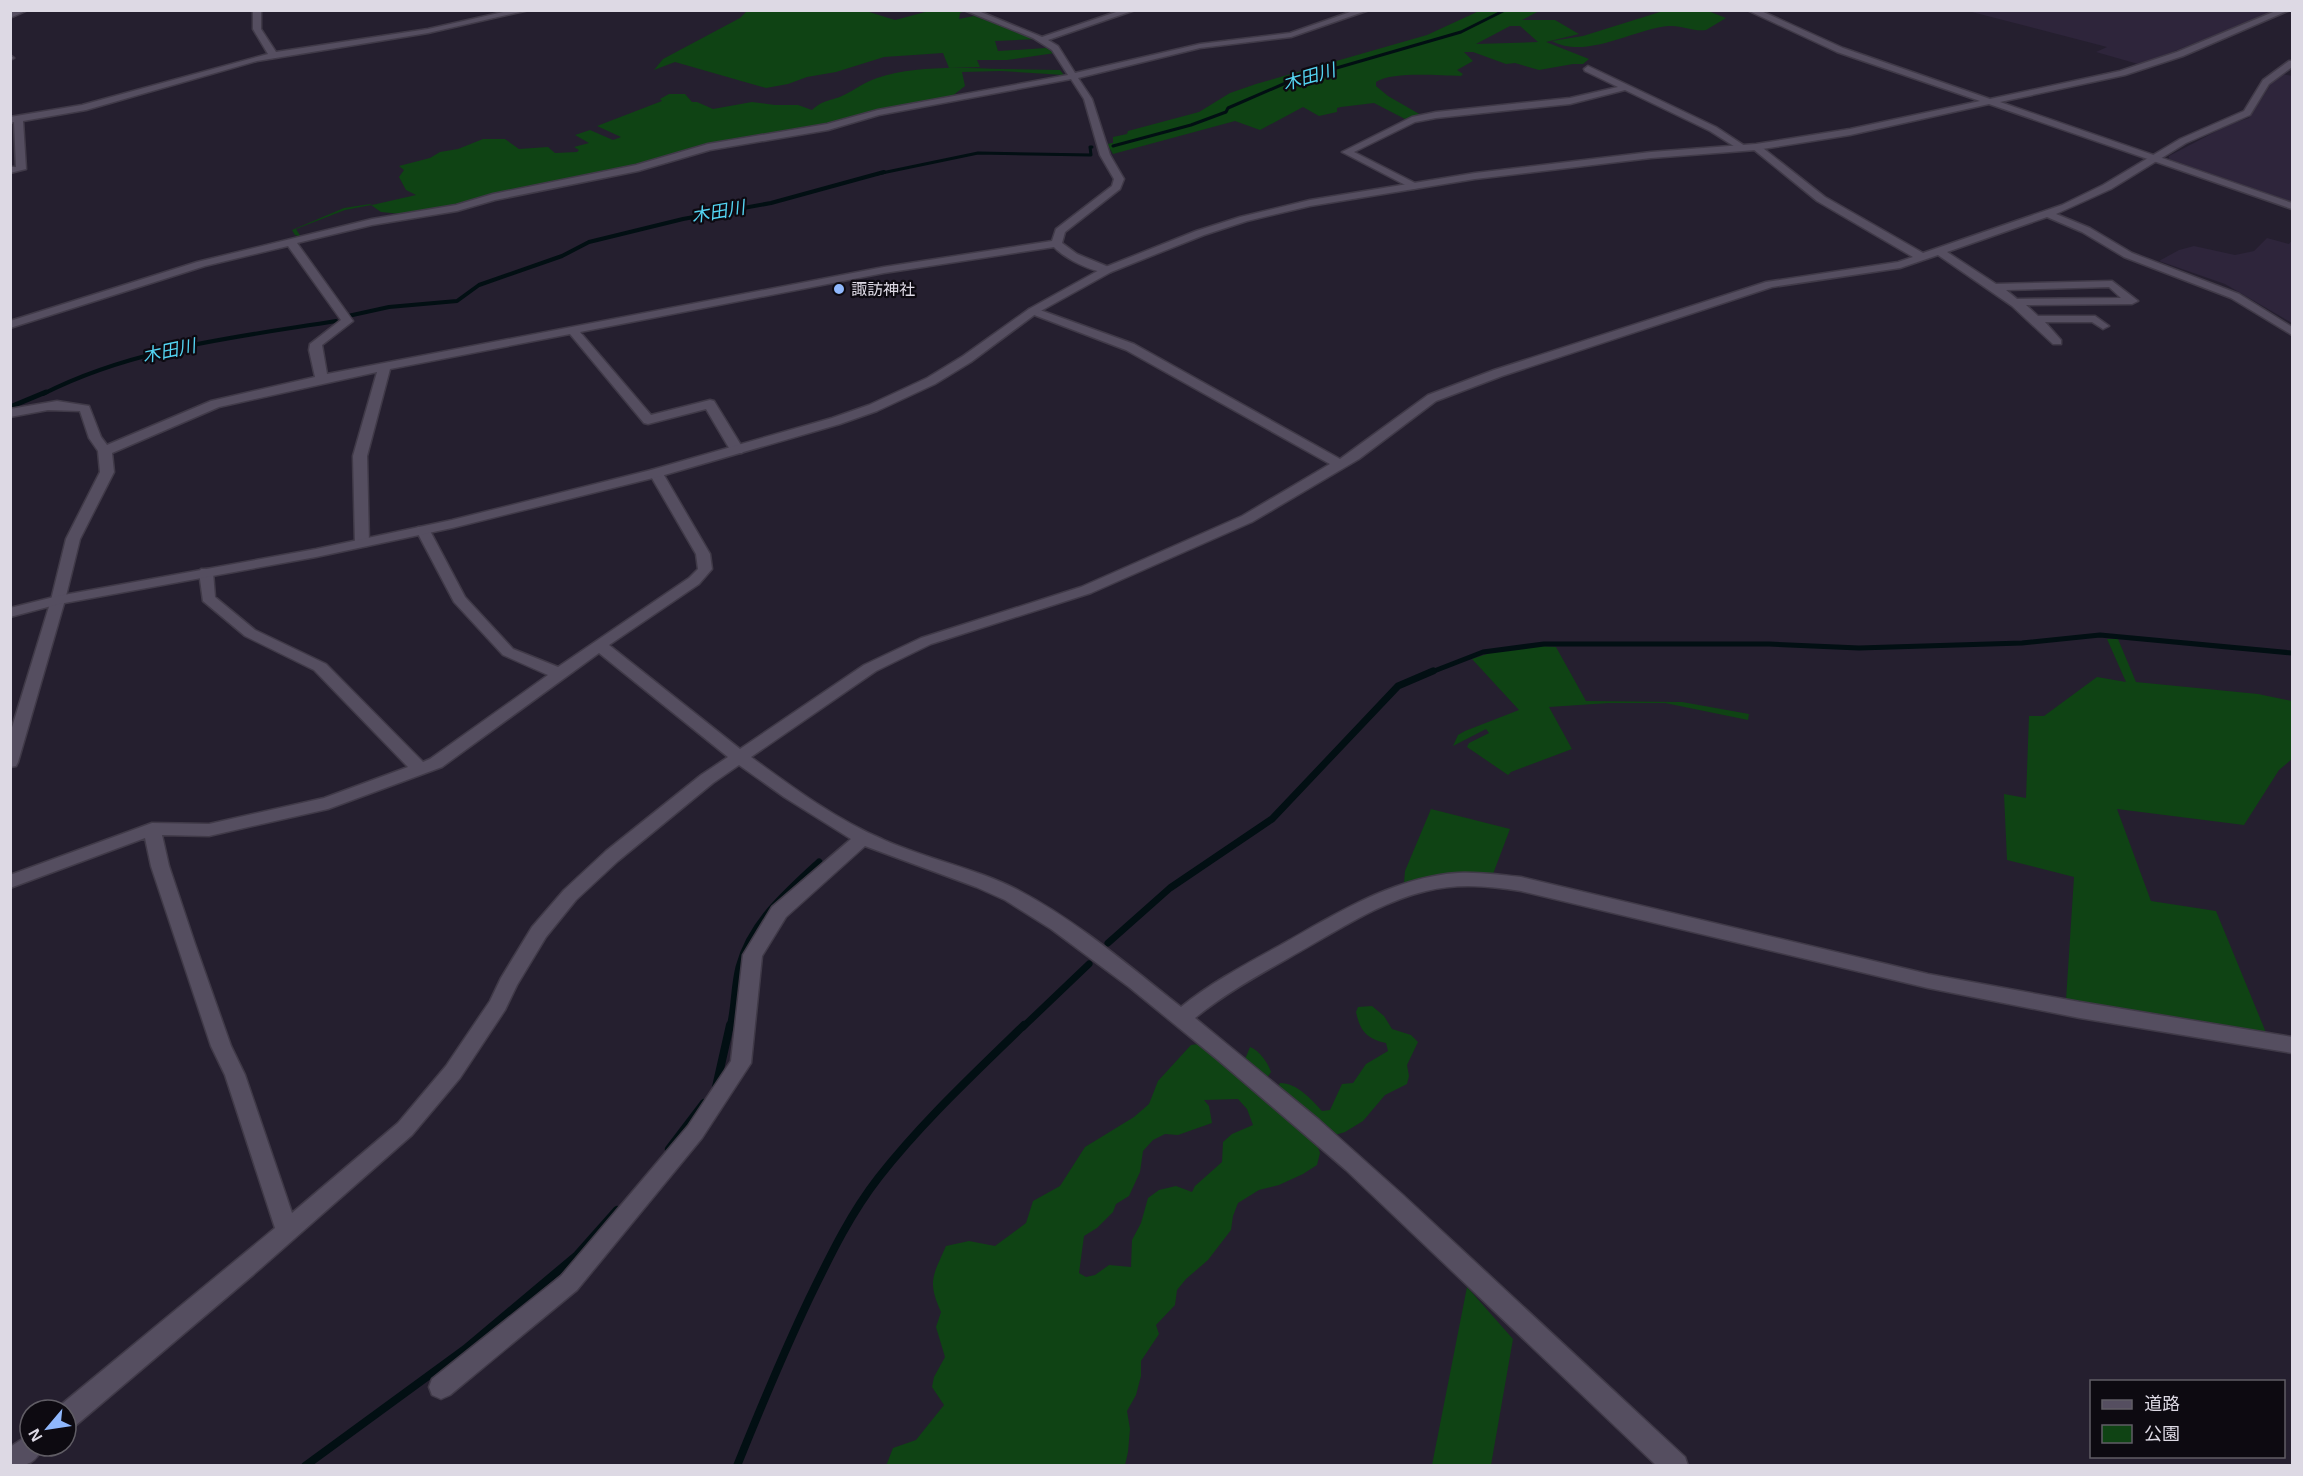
<svg xmlns="http://www.w3.org/2000/svg" width="2303" height="1476" font-family="Helvetica,'Noto Sans JP',sans-serif">
<style>
.built{fill:#2e253b}
.green{fill:#0f4314;fill-rule:evenodd}
.lines{fill:none;stroke-linecap:round;stroke-linejoin:round}
.stream-far4{stroke:#020f13;stroke-width:3}
.stream-far3{stroke:#020f13;stroke-width:4}
.stream-far2{stroke:#020f13;stroke-width:5}
.stream-far1{stroke:#020f13;stroke-width:7}
.stream{stroke:#020f13;stroke-width:8}
.minor-casing{stroke:#403a48;stroke-width:3}
.tertiary-casing{stroke:#403a48;stroke-width:3}
.minor{fill:#554e60;fill-rule:evenodd}
.tertiary{fill:#554e60;fill-rule:evenodd}
.poi-dot{fill:#90b8fd;stroke:#0d0a11;stroke-width:2}
.labels{text-anchor:middle;dominant-baseline:central;stroke-width:4.5;stroke-linejoin:round;paint-order:stroke}
.far-poi-label{font-size:16px;fill:#ddd9e4;stroke:#0d0a11;text-anchor:start}
.far-water-label{font-size:18px;font-style:italic;fill:#54d5f3;stroke:#0d0a11}
</style>
<rect width="100%" height="100%" fill="#251f2f"/>
<path class="built" d="M1968,11H2276L2157,58L2138,64L2096,52L2107,47Z
M2282,74L2292,76V202L2169,159V156L2228,125L2249,118L2273,81Z
M2267,238L2289,244L2292,240V323L2225,284L2159,261L2179,250L2194,246L2235,255L2254,251Z"/>
<path class="green" d="M748,10L866,11L895,20L929,11H965L960,13L959,19L974,16L1038,39L995,41L998,51L1046,48L1055,53L1007,60H977L980,67L949,68L943,53L884,57L836,72L807,77L788,84L766,88L675,62L654,70L663,59L740,18Z
M1479,11H1539L1522,20H1555L1579,34L1546,42L1589,59L1583,64H1573L1539,70L1515,63L1506,64L1473,52H1464L1473,61L1457,70L1463,74L1461,76C1439,76 1394,71 1376,82V86L1388,96L1421,115L1405,119L1374,103L1341,107L1337,108V112L1319,116L1303,107L1260,130L1235,121L1113,154L1107,144L1113,143V137L1127,134L1128,131L1199,112L1230,93L1256,84L1427,35ZM1510,26H1520L1538,42L1476,44Z
M1663,11H1708L1726,18L1706,30C1694,32 1682,25 1669,26C1633,29 1586,60 1552,41L1583,36Z
M1002,69L1060,70L1064,75L1001,71L962,72L965,86L951,97L881,110L840,127L744,142L458,206L401,214L381,212L371,205L345,210L296,229L301,237L295,235L292,230L344,208L370,204L372,205L416,195L406,190L399,177L404,170L399,166L430,158L440,152L458,149L483,139H505L519,149L548,147L555,153L577,152L579,150L574,147L589,143L575,135L590,130L613,140L621,137L597,126L662,101L660,99L669,94H685L692,102H697L713,109L752,102L775,105H798L812,110C824,99 832,101 844,95C856,89 865,82 877,78C915,65 962,68 1002,69Z
M2107,639H2118L2136,682L2258,694L2292,701V759L2279,770L2244,825L2117,809L2151,901L2216,911L2267,1035L2066,1000L2074,877L2007,860L2004,794L2026,798L2029,716H2044L2097,677L2126,682Z
M1542,646L1556,647L1586,701L1682,702L1749,714L1748,720L1665,703H1609L1549,707L1572,749L1511,772L1508,775L1467,747L1469,743L1489,733L1486,729L1453,746L1458,735L1465,731L1519,710L1472,659L1490,653Z
M1431,809L1510,829L1493,874L1436,877L1404,883L1405,871Z
M1372,1006L1384,1016L1392,1029L1411,1035L1418,1042L1407,1065L1409,1076L1407,1084L1385,1095L1363,1121L1345,1132L1316,1141L1320,1153L1317,1165L1303,1174L1279,1185L1259,1190L1238,1203L1233,1216L1231,1230L1208,1260L1186,1279L1177,1290L1175,1305L1156,1325L1159,1334L1141,1361V1376L1136,1395L1127,1411L1130,1429L1128,1452L1125,1465L886,1466L893,1448L916,1440L944,1405L932,1387L934,1377L945,1357L936,1327L941,1312C927,1281 933,1276 946,1246L969,1241L995,1246L1026,1223L1033,1201L1060,1186L1085,1147L1134,1117L1149,1104L1158,1081L1191,1045L1206,1043L1244,1062L1250,1047C1260,1051 1268,1063 1271,1072L1265,1081L1276,1090L1280,1083C1297,1083 1311,1099 1322,1111L1330,1110L1342,1084L1353,1083L1366,1064L1388,1051L1386,1043C1367,1039 1360,1031 1356,1012L1358,1007ZM1238,1099L1247,1109L1253,1125L1232,1134L1223,1142L1222,1162L1195,1186L1192,1192L1176,1186L1159,1190L1148,1198L1141,1223L1132,1240L1131,1267L1109,1265L1095,1275L1086,1277L1079,1273L1084,1236L1097,1228L1113,1212L1116,1204L1129,1196L1140,1172L1143,1151L1153,1140L1165,1134L1178,1135L1212,1123L1209,1106L1204,1100Z
M1467,1287L1513,1339L1491,1465H1432Z"/>
<g class="lines">
<path class="stream-far4" d="M1113,146L1191,125L1226,112L1228,108L1288,82L1461,32L1505,10
M877,174L978,153L1091,155L1090,147H1092"/>
<path class="stream-far3" d="M348,316L389,307L457,301L479,285L562,256L589,242L683,219L771,203L884,172
M43,394C133,348 237,337 336,321"/>
<path class="stream-far2" d="M10,407L46,392
M1429,673L1483,652L1544,644H1769L1859,648L2022,643L2100,635L2292,653"/>
<path class="stream-far1" d="M1108,943L1170,888L1272,819L1398,686L1433,671
M730,1027C735,1007 734,987 739,967C751,922 786,893 819,862
M1023,1027L1089,964"/>
<path class="stream" d="M716,1087L730,1025
M669,1149L704,1103
M305,1466L465,1349L577,1255L617,1210
M737,1466C760,1409 783,1354 809,1299C830,1256 850,1214 879,1177C923,1121 974,1074 1024,1025"/>
<g class="minor-casing">
<path id="minor" d="M16,10H28L10,18V13Z
M253,10H261V29L276,52L428,29L512,10H529L428,33L257,61L86,110L23,121L26,169L10,173V167H16L14,122L10,123V117L82,105L268,54L253,29Z
M964,10H976L1042,37L1122,10H1135L1048,40L1058,46L1075,73L1200,44L1290,33L1356,10H1369L1291,37L1200,48L1078,78L1092,99L1110,155L1124,179L1120,189L1065,232L1062,243L1077,254L1111,268V272C1096,275 1064,258 1054,247L884,273L580,332L651,415L710,400L714,401L744,450L742,453H732L706,409L648,424L644,423L570,334L390,369L367,456L369,543L367,546H357L355,543L353,456L377,372L219,407L112,453L114,472L80,539L65,600L18,762L16,766L10,767V734L51,600L66,539L100,472L98,451L89,438L80,411L48,410L10,417V409L57,401L89,406L101,437L107,445L211,401L315,377L309,350L310,344L341,320L288,246L205,266L10,328V321L197,262L372,219L456,205L493,194L636,165L708,144L827,124L878,110L1068,75L1052,50L1033,38ZM1071,79L1084,99L1100,155L1114,179L1112,186L1056,229L1052,241L884,267L327,374L322,345L353,321L297,243L372,225L457,211L495,200L638,171L710,150L828,130L879,115Z
M10,55L14,58L10,60Z
M2289,61H2292V67L2269,84L2250,115L2186,143L2111,189L2056,214L2090,228L2132,253L2239,294L2292,327V335L2231,298L2124,257L2082,232L2047,217L1947,252L1996,284L2112,281L2138,301L2132,304L2026,305L2038,316H2095L2109,326L2103,329L2092,322H2045L2061,340V344H2053L2012,306L1938,255L1900,268L1772,287L1502,376L1436,401L1359,459L1252,522L1091,593L931,644L876,671L751,757C792,787 835,819 882,839C926,859 975,868 1018,890C1077,921 1129,966 1181,1007C1213,981 1250,962 1286,942C1339,912 1395,877 1458,873C1479,872 1500,875 1521,877L1928,974L2080,1002L2292,1037V1053L2080,1018L1928,988L1521,891C1489,886 1458,883 1426,891C1380,902 1340,929 1299,952C1264,972 1227,992 1195,1018L1319,1120L1403,1195L1685,1457L1688,1466H1657L1346,1170L1217,1059L1129,987L1051,929L1005,900L976,887L865,846L786,917L762,956L751,1063L702,1138L577,1290L450,1395L441,1399L432,1395L429,1387L432,1379L561,1276L688,1126L731,1061L743,955L746,950L772,907L851,839L784,797L739,765L713,783L618,861L576,900L546,937L517,985L505,1010L460,1078L412,1135L253,1275L75,1426L66,1429V1410L57,1408L275,1228L225,1075L211,1046L151,866L145,838L10,888V875L152,823L209,824L324,798L408,767L314,670L245,636L203,601L199,572L201,569H211L213,572L215,597L255,630L326,664L423,762L430,759L548,675L503,655L454,602L416,530L418,527H428L465,597L513,649L558,667L689,578L698,569L696,554L649,473L651,470H661L710,554L712,569L699,584L609,645L740,749L864,665L921,638L1081,587L1242,516L1330,464L1126,350L1029,313V309H1037L1134,344L1340,459L1428,395L1494,370L1766,282L1898,262L1913,257L1817,201L1753,149V145H1759L1825,197L1923,253L2062,205L2103,185L2180,139L2244,111L2263,80ZM2109,287L2121,298L2017,299L2006,290ZM599,653L728,757L701,775L606,851L564,890L532,927L501,978L490,1001L446,1066L398,1123L292,1213L245,1075L231,1046L195,944L169,866L162,835L209,836L328,809L442,767Z
M1588,66L1716,127L1748,148L1740,150L1710,131L1625,90L1570,104L1436,118L1415,122L1354,152L1417,184V188L1413,189L1342,152L1412,117L1436,112L1570,98L1618,87L1585,71L1584,69Z
M30,1434V1446H43C36,1463 28,1466 10,1466V1447Z"/>
</g>
<g class="tertiary-casing">
<path id="tertiary" d="M1747,10H1759L1843,48L1990,99L2120,71L2177,52L2278,10H2290L2183,56L2125,75L2000,102L2292,203V209L1989,104L1850,135L1756,150L1651,158L1475,179L1310,206L1247,221L1204,235L1111,272L1037,313L971,362L935,384L877,411L840,424L661,476L452,528L316,557L59,604L10,617V608L58,596L316,549L452,520L651,470L832,418L869,405L927,378L963,356L1029,309L1103,268L1196,231L1240,217L1310,200L1475,173L1651,152L1756,144L1850,129L1980,101L1837,52Z"/>
</g>
<use href="#minor" class="minor"/>
<use href="#tertiary" class="tertiary"/>
</g>
<circle class="poi-dot" cx="839" cy="289" r="6"/>
<g class="labels">
<g class="far-poi-label">
<text x="851" y="289">諏訪神社</text>
</g>
<g class="far-water-label">
<text transform="translate(1309 77) rotate(-16)">木田川</text>
<text transform="translate(718 212) rotate(-10)">木田川</text>
<text transform="translate(169 351) rotate(-12)">木田川</text>
</g>
</g>
<rect width="2303" height="1476" fill="none" stroke="#ddd9e4" stroke-width="24"/>
<rect x="2090" y="1380" width="195" height="78" fill="#0d0a11" stroke="#605d65" stroke-width="1.5"/>
<rect x="2102" y="1400" width="30" height="9" fill="#554e60" stroke="#605d65" stroke-width="1.5"/>
<text x="2144" y="1410" font-size="18" fill="#ddd9e4">道路</text>
<rect x="2102" y="1425" width="30" height="18" fill="#0f4314" stroke="#605d65" stroke-width="1.5"/>
<text x="2144" y="1440" font-size="18" fill="#ddd9e4">公園</text>
<g transform="translate(48 1428) rotate(241)"><circle r="28" fill="#0d0a11" stroke="#605d65" stroke-width="1.5"/>
<path d="M0-4.5L10 22L0 15L-10 22Z" fill="#90b8fd"/>
<text y="-9" font-size="16" font-weight="bold" text-anchor="middle" fill="#ddd9e4">N</text>
</g>
</svg>
